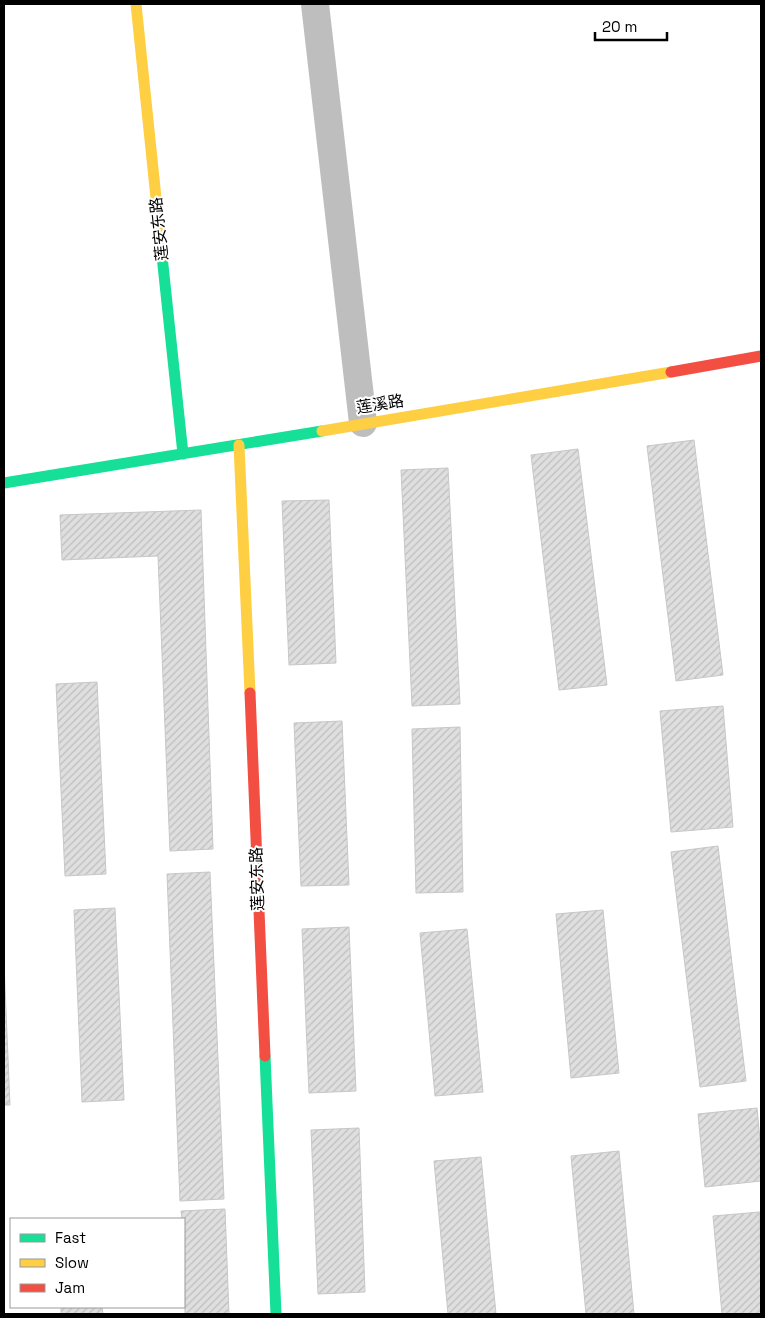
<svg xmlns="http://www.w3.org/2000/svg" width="765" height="1318" font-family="'Space Grotesk','Noto Sans SC',sans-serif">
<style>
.building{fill:url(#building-hatch);stroke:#c7c7c7}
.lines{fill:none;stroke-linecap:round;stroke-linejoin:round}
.street{stroke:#bebebe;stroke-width:28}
.fast{stroke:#16e098;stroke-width:11}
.slow{stroke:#ffcf43;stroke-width:11}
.jam{stroke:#f24e42;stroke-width:11}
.labels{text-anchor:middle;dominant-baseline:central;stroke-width:4;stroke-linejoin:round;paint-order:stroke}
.street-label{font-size:16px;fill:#000;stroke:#fff}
</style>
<defs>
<pattern id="building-hatch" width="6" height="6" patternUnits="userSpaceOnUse" patternTransform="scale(1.25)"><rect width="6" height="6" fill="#dfdfdf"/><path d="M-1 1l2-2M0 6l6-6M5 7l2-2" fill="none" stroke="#bebebe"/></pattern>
</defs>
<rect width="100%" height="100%" fill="#fff"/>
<path class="building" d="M694,440L723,675L676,681L647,446Z
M578,449L607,685L559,690L531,455Z
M448,468L460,704L412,706L401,470Z
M329,500L336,663L289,665L282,501Z
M201,510L213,849L170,851L158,556L62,560L60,515Z
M97,682L106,874L65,876L56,684Z
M723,706L733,827L671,832L660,711Z
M342,721L349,885L301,886L294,723Z
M460,727L463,892L416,893L412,729Z
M718,846L746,1081L700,1087L671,852Z
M210,872L224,1199L180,1201L167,874Z
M115,908L124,1100L82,1102L74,910Z
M603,910L619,1073L571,1078L556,914Z
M349,927L356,1091L309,1093L302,929Z
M467,929L483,1092L435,1096L420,933Z
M4,964L10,1105H4Z
M757,1108L761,1151V1181L705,1187L698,1114Z
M359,1128L365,1292L318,1294L311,1130Z
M619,1151L634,1314H586L571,1156Z
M481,1157L496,1314H448L434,1161Z
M225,1209L229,1314H185L184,1219H182L181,1211Z
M760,1212L761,1314H722L713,1216Z
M61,1307H102L103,1314H61Z"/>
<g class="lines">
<path class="street" d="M315,4L363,423"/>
<path class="fast" d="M162,256L183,454
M4,483L322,431
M265,1056L276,1314"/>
<path class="slow" d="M136,4L162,256
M322,431L671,372
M239,445L250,693"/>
<path class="jam" d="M671,372L761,356
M250,693L265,1056"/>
</g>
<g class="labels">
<g class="street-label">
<text transform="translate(159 229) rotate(-96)">莲安东路</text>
<text transform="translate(380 404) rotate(-9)">莲溪路</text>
<text transform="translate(257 879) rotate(-92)">莲安东路</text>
</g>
</g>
<rect width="765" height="1318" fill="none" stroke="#000000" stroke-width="10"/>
<rect x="10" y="1218" width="175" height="90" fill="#ffffff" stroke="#999999"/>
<rect x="20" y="1234" width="25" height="8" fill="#16e098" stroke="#999999"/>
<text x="55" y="1243" font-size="15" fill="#000000">Fast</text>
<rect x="20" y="1259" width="25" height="8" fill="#ffcf43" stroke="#999999"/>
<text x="55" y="1268" font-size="15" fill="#000000">Slow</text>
<rect x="20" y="1284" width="25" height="8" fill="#f24e42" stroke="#999999"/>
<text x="55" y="1293" font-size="15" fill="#000000">Jam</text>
<path d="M595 32v8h72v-8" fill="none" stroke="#000000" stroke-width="2.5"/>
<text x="602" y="32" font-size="15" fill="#000000" stroke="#ffffff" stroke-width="4" paint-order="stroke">20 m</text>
</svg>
